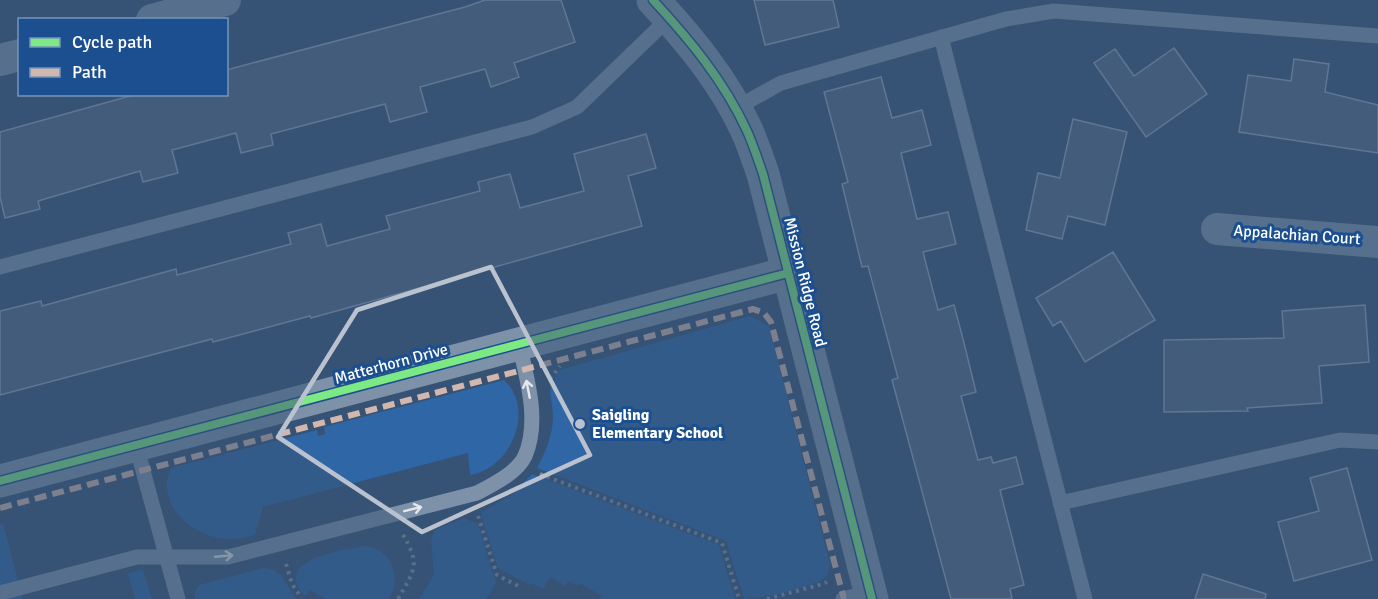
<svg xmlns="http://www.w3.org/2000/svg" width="1378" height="599" font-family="Signika,sans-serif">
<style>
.green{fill:#2f66a5}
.building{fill:#526984;stroke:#92a2b6;stroke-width:1.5}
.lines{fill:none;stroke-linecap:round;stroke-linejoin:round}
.path{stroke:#7d92a8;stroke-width:4;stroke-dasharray:3 4.5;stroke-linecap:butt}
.service{stroke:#7d92a8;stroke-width:15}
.minor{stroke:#7d92a8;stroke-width:32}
.tertiary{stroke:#7d92a8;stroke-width:33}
.quiet{stroke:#d1b7ad;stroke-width:6;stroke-dasharray:12 6;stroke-linecap:butt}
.cycleway-casing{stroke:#1b4f8f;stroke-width:11}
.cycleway{stroke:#7ce984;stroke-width:8}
.oneway{stroke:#e5e9ee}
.marked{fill:none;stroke:#b9c2ce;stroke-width:4.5;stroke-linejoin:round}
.poi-dot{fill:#b9c2ce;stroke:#1b4f8f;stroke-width:2}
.labels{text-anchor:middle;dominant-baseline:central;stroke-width:6;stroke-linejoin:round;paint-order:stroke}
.street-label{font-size:16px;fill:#fff;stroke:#1b4f8f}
.poi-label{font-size:16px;font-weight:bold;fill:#fff;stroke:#1b4f8f;text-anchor:start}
</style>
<rect width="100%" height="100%" fill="#365274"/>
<path class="green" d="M750,316L769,326L830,564C829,569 829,574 825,577C817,587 757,599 744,599L726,541L537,468C545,453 552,437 553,419C553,394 544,394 560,370Z
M504,380C536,409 511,469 470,475L468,453L263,507L255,535C246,537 235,540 226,539C199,537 168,516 167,487C166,481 169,474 171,468L317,430L318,436L325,434L324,427Z
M532,474L719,545L735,599H600L602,596L580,583L578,586L569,581L565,586L550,577L543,589L531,583L529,585L498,568L482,518V512L513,494Z
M464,518L478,524L496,583L486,599H419L434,575L431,541L435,530Z
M3,524L23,599H0V525Z
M364,546C390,547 403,577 389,599H325L310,590L305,596C271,559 341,551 364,546Z
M264,568C285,568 285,587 297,599H195V592L199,585Z
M143,569L152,599H135L128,574Z"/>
<path class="building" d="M485,0H561L575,42L514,63L519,77L491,87L485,69L420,87L427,112L390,122L385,104L271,134L273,145L241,153L236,133L172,150L178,173L143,182L140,171L38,201L40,209L5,218L0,197V132L137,94H226V70L465,7Z
M754,0H833L839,27L765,45Z
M1174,48L1207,94L1146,137L1094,63L1115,49L1134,76Z
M1294,59L1329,64L1325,92L1378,105V153L1239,132L1248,75L1291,81Z
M881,77L892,118L922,110L931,145L901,153L917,219L948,212L956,244L923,252L938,310L954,305L963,339L976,392L961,396L978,460L991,457L993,463L1016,457L1023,484L1000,490L1024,585L1010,589L1012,599H951L892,380L898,378L868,266L862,267L842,184L848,182L824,92Z
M1073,119L1127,132L1105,225L1068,216L1062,239L1026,230L1038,173L1060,178Z
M646,134L656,168L628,176L642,226L311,318L310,316L213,342L212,339L0,395V311L41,301L42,306L176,269L177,275L291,244L288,233L321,224L327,246L390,229L386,216L480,191L478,182L510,174L520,208L584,191L574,154Z
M1113,252L1155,320L1085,362L1061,321L1053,326L1036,298Z
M1365,305L1369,362L1319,366L1322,403L1247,408L1248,411L1164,412V340L1284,338L1282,311Z
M1347,468L1372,560L1294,581L1278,522L1319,511L1310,478Z
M1203,574L1266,594L1265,599H1195Z"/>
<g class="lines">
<path class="path" d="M550,379L560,366
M540,474L722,543L739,599
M478,516L497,575L522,588
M286,564L292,584L301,597
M398,599C415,569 421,565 402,533
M767,599L823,584L827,582"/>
<path class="service" d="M941,37L1085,599
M736,108L781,83L1006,19L1054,11L1378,36
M0,267L532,127L577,107L669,18
M136,445L178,599
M1060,503L1340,440L1378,442
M0,593L137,557H228L477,493C492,485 517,473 525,456C540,421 527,379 519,344
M843,599L870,592"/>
<path class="minor" d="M152,20L225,0
M0,60L20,55
M1217,229L1378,242"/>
<path class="tertiary" d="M653,0C690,40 724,81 747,131C753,144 758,160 763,174L872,599
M0,481L788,273"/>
<path class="quiet" d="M0,508L753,309L764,313L771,322L844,599"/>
<g class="cycleway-casing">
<path id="cycleway" d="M653,0C690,40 724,81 747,131C753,144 758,160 763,174L872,599
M0,481L788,273"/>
</g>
<use href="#cycleway" class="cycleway"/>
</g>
<defs><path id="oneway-shaft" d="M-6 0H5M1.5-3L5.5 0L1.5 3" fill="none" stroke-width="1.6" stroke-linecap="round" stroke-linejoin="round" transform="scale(1.5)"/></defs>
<g class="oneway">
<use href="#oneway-shaft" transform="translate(528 389) rotate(-101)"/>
<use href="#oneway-shaft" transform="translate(413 509) rotate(-14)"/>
<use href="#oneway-shaft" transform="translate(224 556) rotate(-5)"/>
</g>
<path d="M0 0H1378V599H0ZM491,267L590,455L422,532L278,437L357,310Z" fill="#365274" fill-opacity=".55" fill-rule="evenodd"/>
<path class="marked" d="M491,267L590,455L422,532L278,437L357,310Z"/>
<circle class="poi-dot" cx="580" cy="424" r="6"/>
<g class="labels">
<g class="street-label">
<text transform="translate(1297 235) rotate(4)">Appalachian Court</text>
<text transform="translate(805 282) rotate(76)">Mission Ridge Road</text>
<text transform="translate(391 364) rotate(-15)">Matterhorn Drive</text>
</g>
<g class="poi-label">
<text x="592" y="415">Saigling<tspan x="592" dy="18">Elementary School</tspan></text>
</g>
</g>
<rect x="18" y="18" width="210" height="78" fill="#1b4f8f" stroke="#7695bc" stroke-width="1.5"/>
<rect x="30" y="38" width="30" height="9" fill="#7ce984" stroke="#7695bc" stroke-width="1.5"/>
<text x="72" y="48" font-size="18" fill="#ffffff">Cycle path</text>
<rect x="30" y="68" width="30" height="9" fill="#d1b7ad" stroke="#7695bc" stroke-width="1.5"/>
<text x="72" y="78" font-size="18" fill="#ffffff">Path</text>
</svg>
